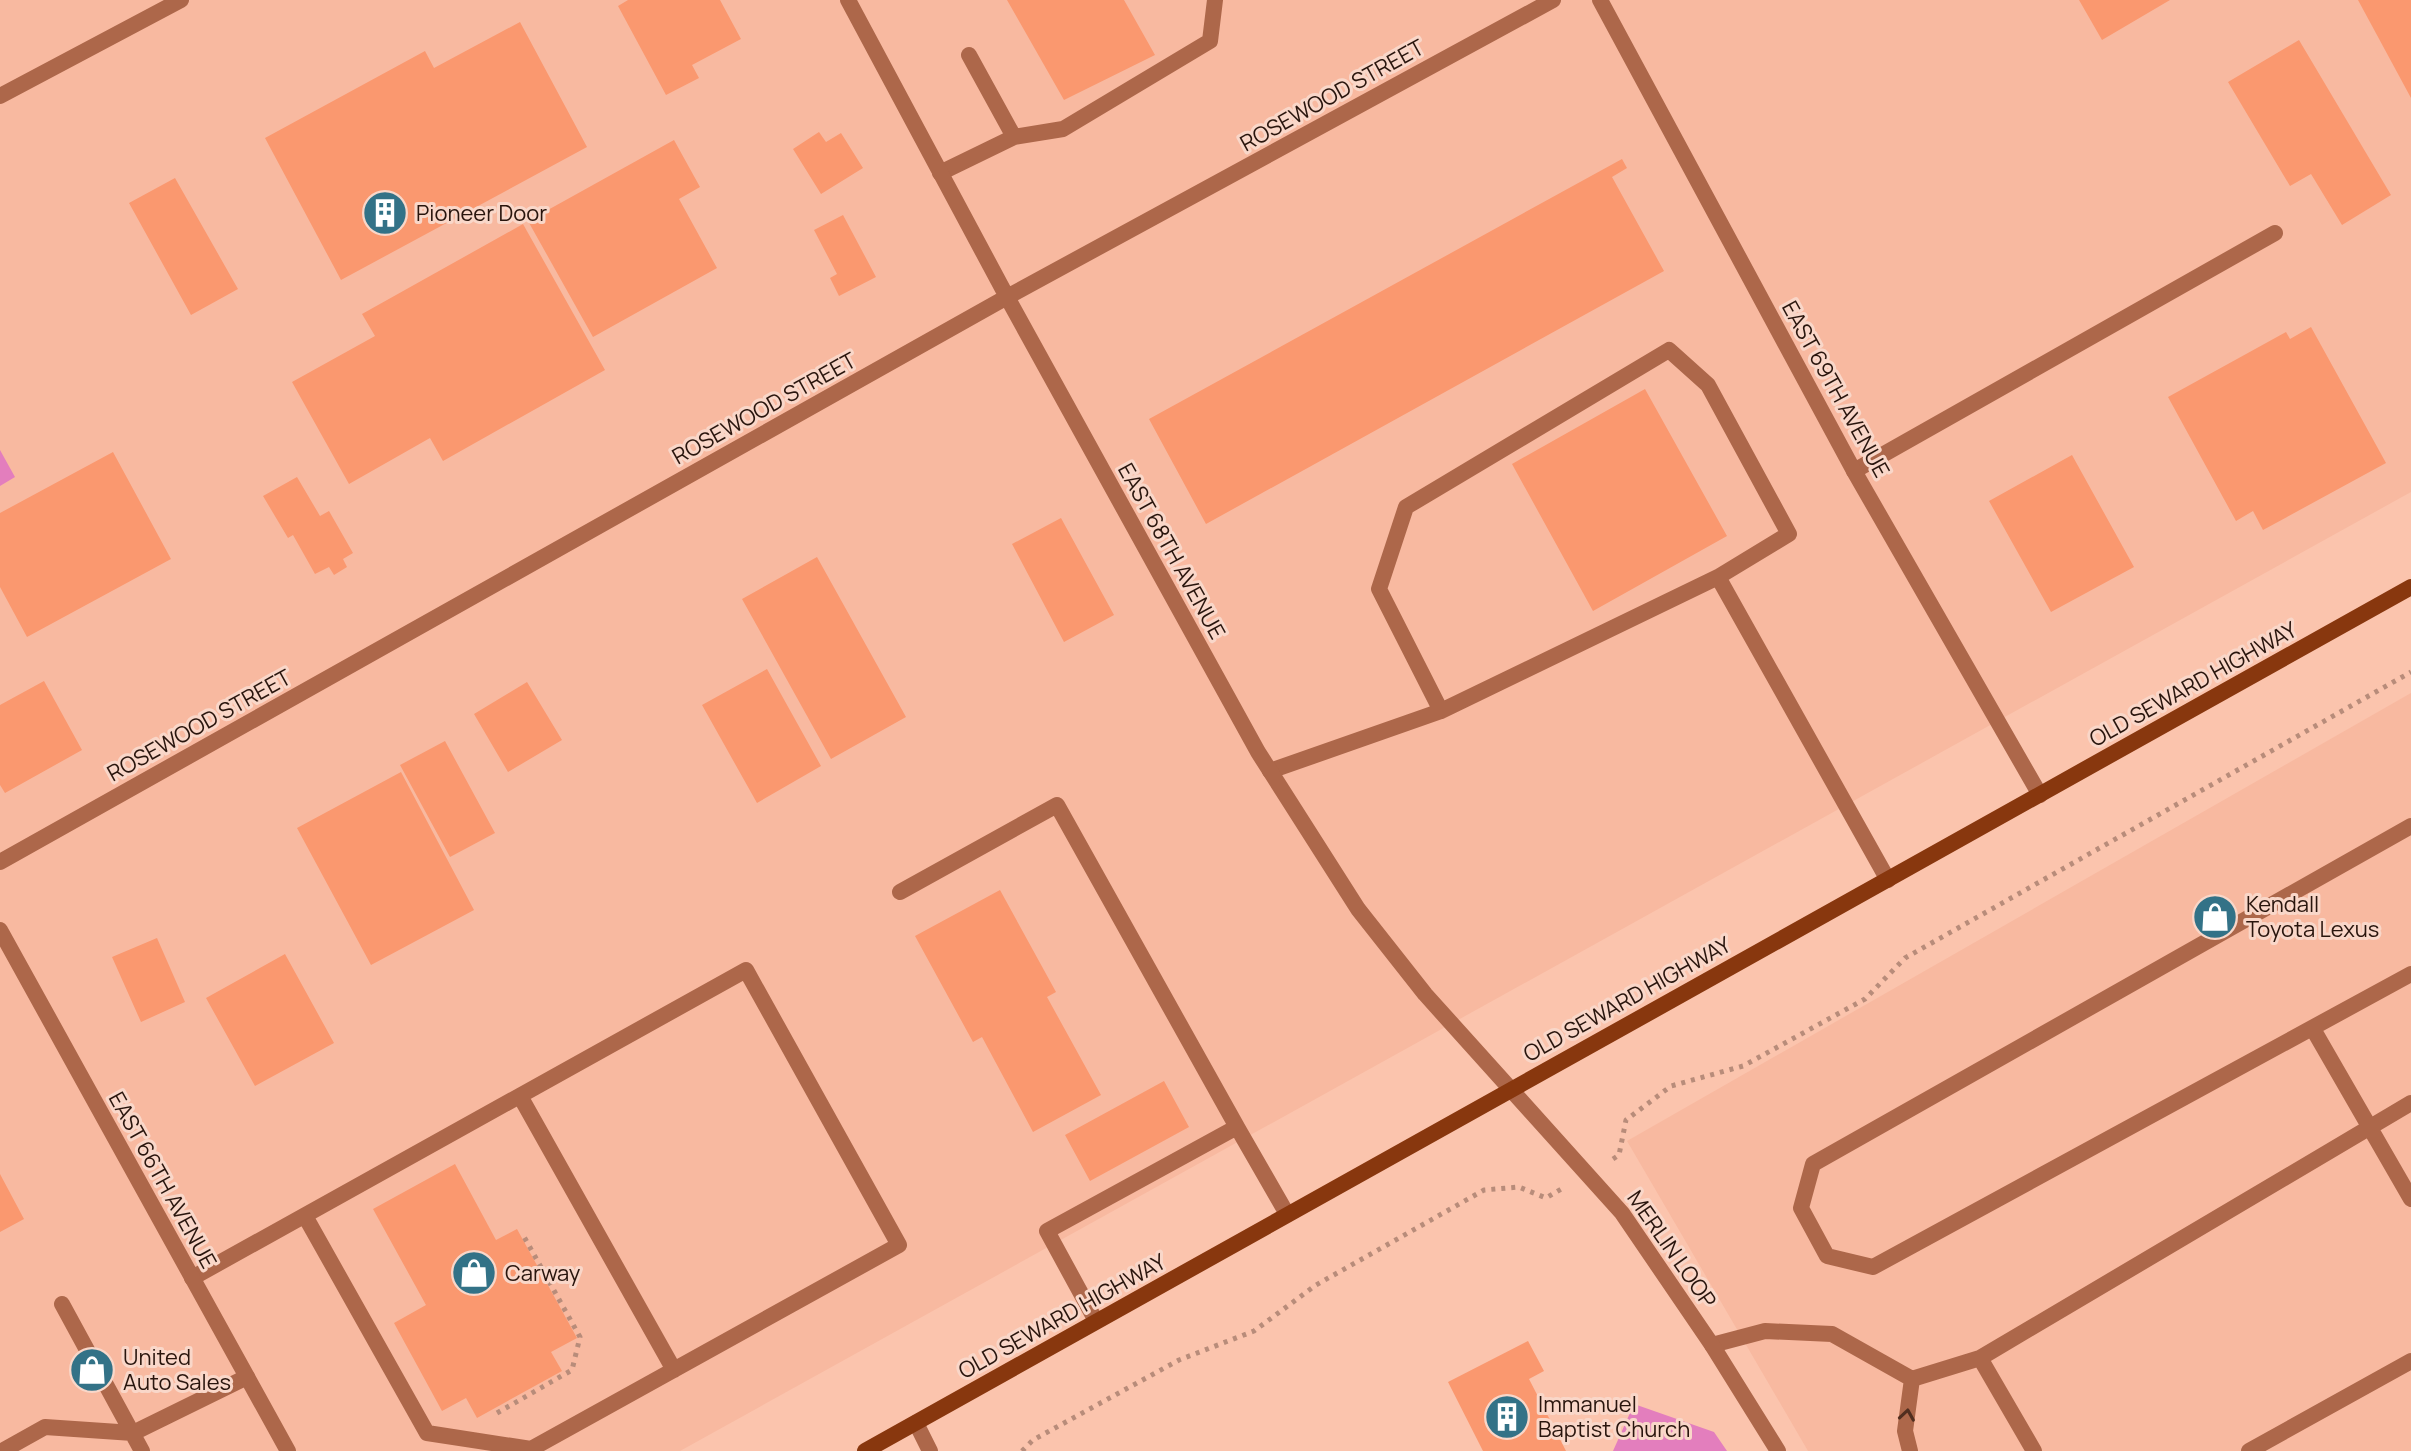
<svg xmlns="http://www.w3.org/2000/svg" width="2411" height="1451" font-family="Manrope,sans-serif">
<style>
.built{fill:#f8b9a0}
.green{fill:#e37ebd}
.building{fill:#fa986f}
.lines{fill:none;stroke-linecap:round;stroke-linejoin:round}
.path{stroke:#b88c7a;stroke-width:5;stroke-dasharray:4 6;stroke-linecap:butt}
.service{stroke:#ad674a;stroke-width:16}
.minor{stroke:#ad674a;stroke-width:16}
.secondary{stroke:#88370e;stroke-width:16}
.oneway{stroke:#512e1f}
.labels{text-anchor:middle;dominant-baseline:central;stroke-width:6;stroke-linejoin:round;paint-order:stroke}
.street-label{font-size:22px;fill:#29150d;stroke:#f9d7c9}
.poi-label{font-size:22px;fill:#29150d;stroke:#f9d7c9;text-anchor:start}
</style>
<rect width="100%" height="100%" fill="#fbc4ad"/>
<path class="built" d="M0,0H2411V492L680,1451H0Z
M2411,693V1451H1808L1627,1141Z"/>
<path class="green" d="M0,450L15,477L0,486Z
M1634,1404L1714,1432L1727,1451H1613Z"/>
<path class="building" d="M628,0H720L741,39L692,65L699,78L666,95L618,6Z
M1007,0H1124L1155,55L1064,100Z
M2079,0H2170L2102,40Z
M2358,0H2411V98Z
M520,22L587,147L341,280L265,138L425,51L434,68Z
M2299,40L2391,195L2342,225L2311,174L2290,186L2228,82Z
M819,132L826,142L841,133L863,168L821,194L793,149Z
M674,140L700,187L679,199L717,268L593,337L528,221Z
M1622,159L1627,168L1612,177L1664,271L1206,524L1149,419Z
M175,178L238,289L191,315L129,203Z
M843,215L876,277L839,296L830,278L837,274L814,230Z
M523,224L605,370L443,461L430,438L349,484L292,382L375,336L362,314Z
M2311,327L2386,463L2263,530L2253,511L2236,521L2168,397L2286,332L2290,339Z
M1645,389L1727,536L1593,611L1512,464Z
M113,452L171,559L27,637L0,587V513Z
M2072,455L2134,567L2051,612L1989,501Z
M297,477L320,516L329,511L353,553L343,559L347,567L334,575L329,567L315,574L293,535L288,538L263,496Z
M1061,518L1114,615L1064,642L1012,544Z
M817,557L906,717L831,759L742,599Z
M767,669L821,766L757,803L702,705Z
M44,681L82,750L5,793L0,785V705Z
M527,682L562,740L508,772L474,714Z
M445,741L495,833L450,857L400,765Z
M401,772L474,910L371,965L297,828Z
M1000,890L1056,992L1047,997L1101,1095L1033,1132L982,1037L973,1042L915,936Z
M157,938L185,1002L141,1022L112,957Z
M285,954L334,1043L255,1086L206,998Z
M1164,1081L1189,1127L1090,1181L1065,1135Z
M455,1164L496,1240L517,1229L577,1338L551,1352L562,1371L477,1418L466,1398L442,1411L394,1323L426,1305L373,1209Z
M0,1174L24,1219L0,1232Z
M1528,1341L1544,1371L1529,1379L1566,1451H1483L1448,1382Z"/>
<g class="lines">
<path class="path" d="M1613,1159L1619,1155L1626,1120L1671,1086L1743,1066L1865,999L1905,958L2411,672
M497,1413L572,1370L580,1337L523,1235
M1022,1451L1033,1440L1179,1360L1254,1331L1316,1285L1484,1190L1519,1187L1546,1198L1563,1188"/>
<path class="service" d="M1014,137L1063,129L1210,41L1215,0
M940,173L1014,137L969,55
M1854,471L2275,233
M1718,577L1888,880
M1270,771L1441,711L1718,577L1789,534L1708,385L1669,350L1406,507L1379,589L1441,711
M2411,826L1813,1164L1801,1208L1827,1256L1873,1267L2411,974
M900,892L1057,805L1237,1127
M2313,1029L2411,1199
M520,1096L674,1370
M192,1278L746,970L899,1245L531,1449L427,1433L305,1216
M62,1304L142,1451
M1096,1321L1047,1231L1237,1127L1287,1214
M1712,1345L1765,1331L1832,1334L1912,1379L1980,1358
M2,1451L45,1427L133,1433L247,1377
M1910,1451L1905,1431L1912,1379
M2034,1451L1980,1358L2411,1103
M2249,1451L2411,1361"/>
<path class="minor" d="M848,0L1007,297L1258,752L1358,909L1425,994L1622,1213L1712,1345L1778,1451
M1600,0L1854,471L2040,795
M0,96L181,0
M0,862L1007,297L1553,0
M0,930L288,1451
M916,1423L930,1451"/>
<path class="secondary" d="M865,1451L2411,587"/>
</g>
<defs><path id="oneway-chevron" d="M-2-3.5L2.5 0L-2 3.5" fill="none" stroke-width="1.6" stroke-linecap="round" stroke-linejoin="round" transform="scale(2)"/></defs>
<use class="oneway" href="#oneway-chevron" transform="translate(1907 1415) rotate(-81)"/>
<defs>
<g id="building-disc" transform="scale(2.3)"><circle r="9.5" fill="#337287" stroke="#f9d7c9"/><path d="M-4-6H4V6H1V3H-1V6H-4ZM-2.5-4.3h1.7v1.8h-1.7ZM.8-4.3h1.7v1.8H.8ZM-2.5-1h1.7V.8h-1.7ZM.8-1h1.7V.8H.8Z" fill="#fff"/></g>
<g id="shop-disc" transform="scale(2.3)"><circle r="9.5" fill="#337287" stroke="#f9d7c9"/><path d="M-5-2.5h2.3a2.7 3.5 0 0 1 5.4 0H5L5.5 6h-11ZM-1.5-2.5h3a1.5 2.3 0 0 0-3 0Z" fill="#fff"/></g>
</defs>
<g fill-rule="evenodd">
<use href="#building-disc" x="385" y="213"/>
<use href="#shop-disc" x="2215" y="917"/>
<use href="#shop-disc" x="474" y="1273"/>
<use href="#shop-disc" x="92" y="1370"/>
<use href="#building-disc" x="1507" y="1417"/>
</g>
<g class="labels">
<g class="street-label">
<text transform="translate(1332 95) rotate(-29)">ROSEWOOD STREET</text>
<text transform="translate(1836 389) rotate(61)">EAST 69TH AVENUE</text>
<text transform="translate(764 408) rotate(-29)">ROSEWOOD STREET</text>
<text transform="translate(1172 551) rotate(61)">EAST 68TH AVENUE</text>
<text transform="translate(2193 684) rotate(-29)">OLD SEWARD HIGHWAY</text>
<text transform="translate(199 725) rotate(-29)">ROSEWOOD STREET</text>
<text transform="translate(1627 999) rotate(-29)">OLD SEWARD HIGHWAY</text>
<text transform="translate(163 1180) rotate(61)">EAST 66TH AVENUE</text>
<text transform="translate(1672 1249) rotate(55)">MERLIN LOOP</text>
<text transform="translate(1062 1316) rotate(-29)">OLD SEWARD HIGHWAY</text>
</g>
<g class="poi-label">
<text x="416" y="213">Pioneer Door</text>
<text x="2246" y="904">Kendall<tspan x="2246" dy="25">Toyota Lexus</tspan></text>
<text x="505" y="1273">Carway</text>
<text x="123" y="1357">United<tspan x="123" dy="25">Auto Sales</tspan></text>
<text x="1538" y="1404">Immanuel<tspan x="1538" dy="25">Baptist Church</tspan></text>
</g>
</g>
</svg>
